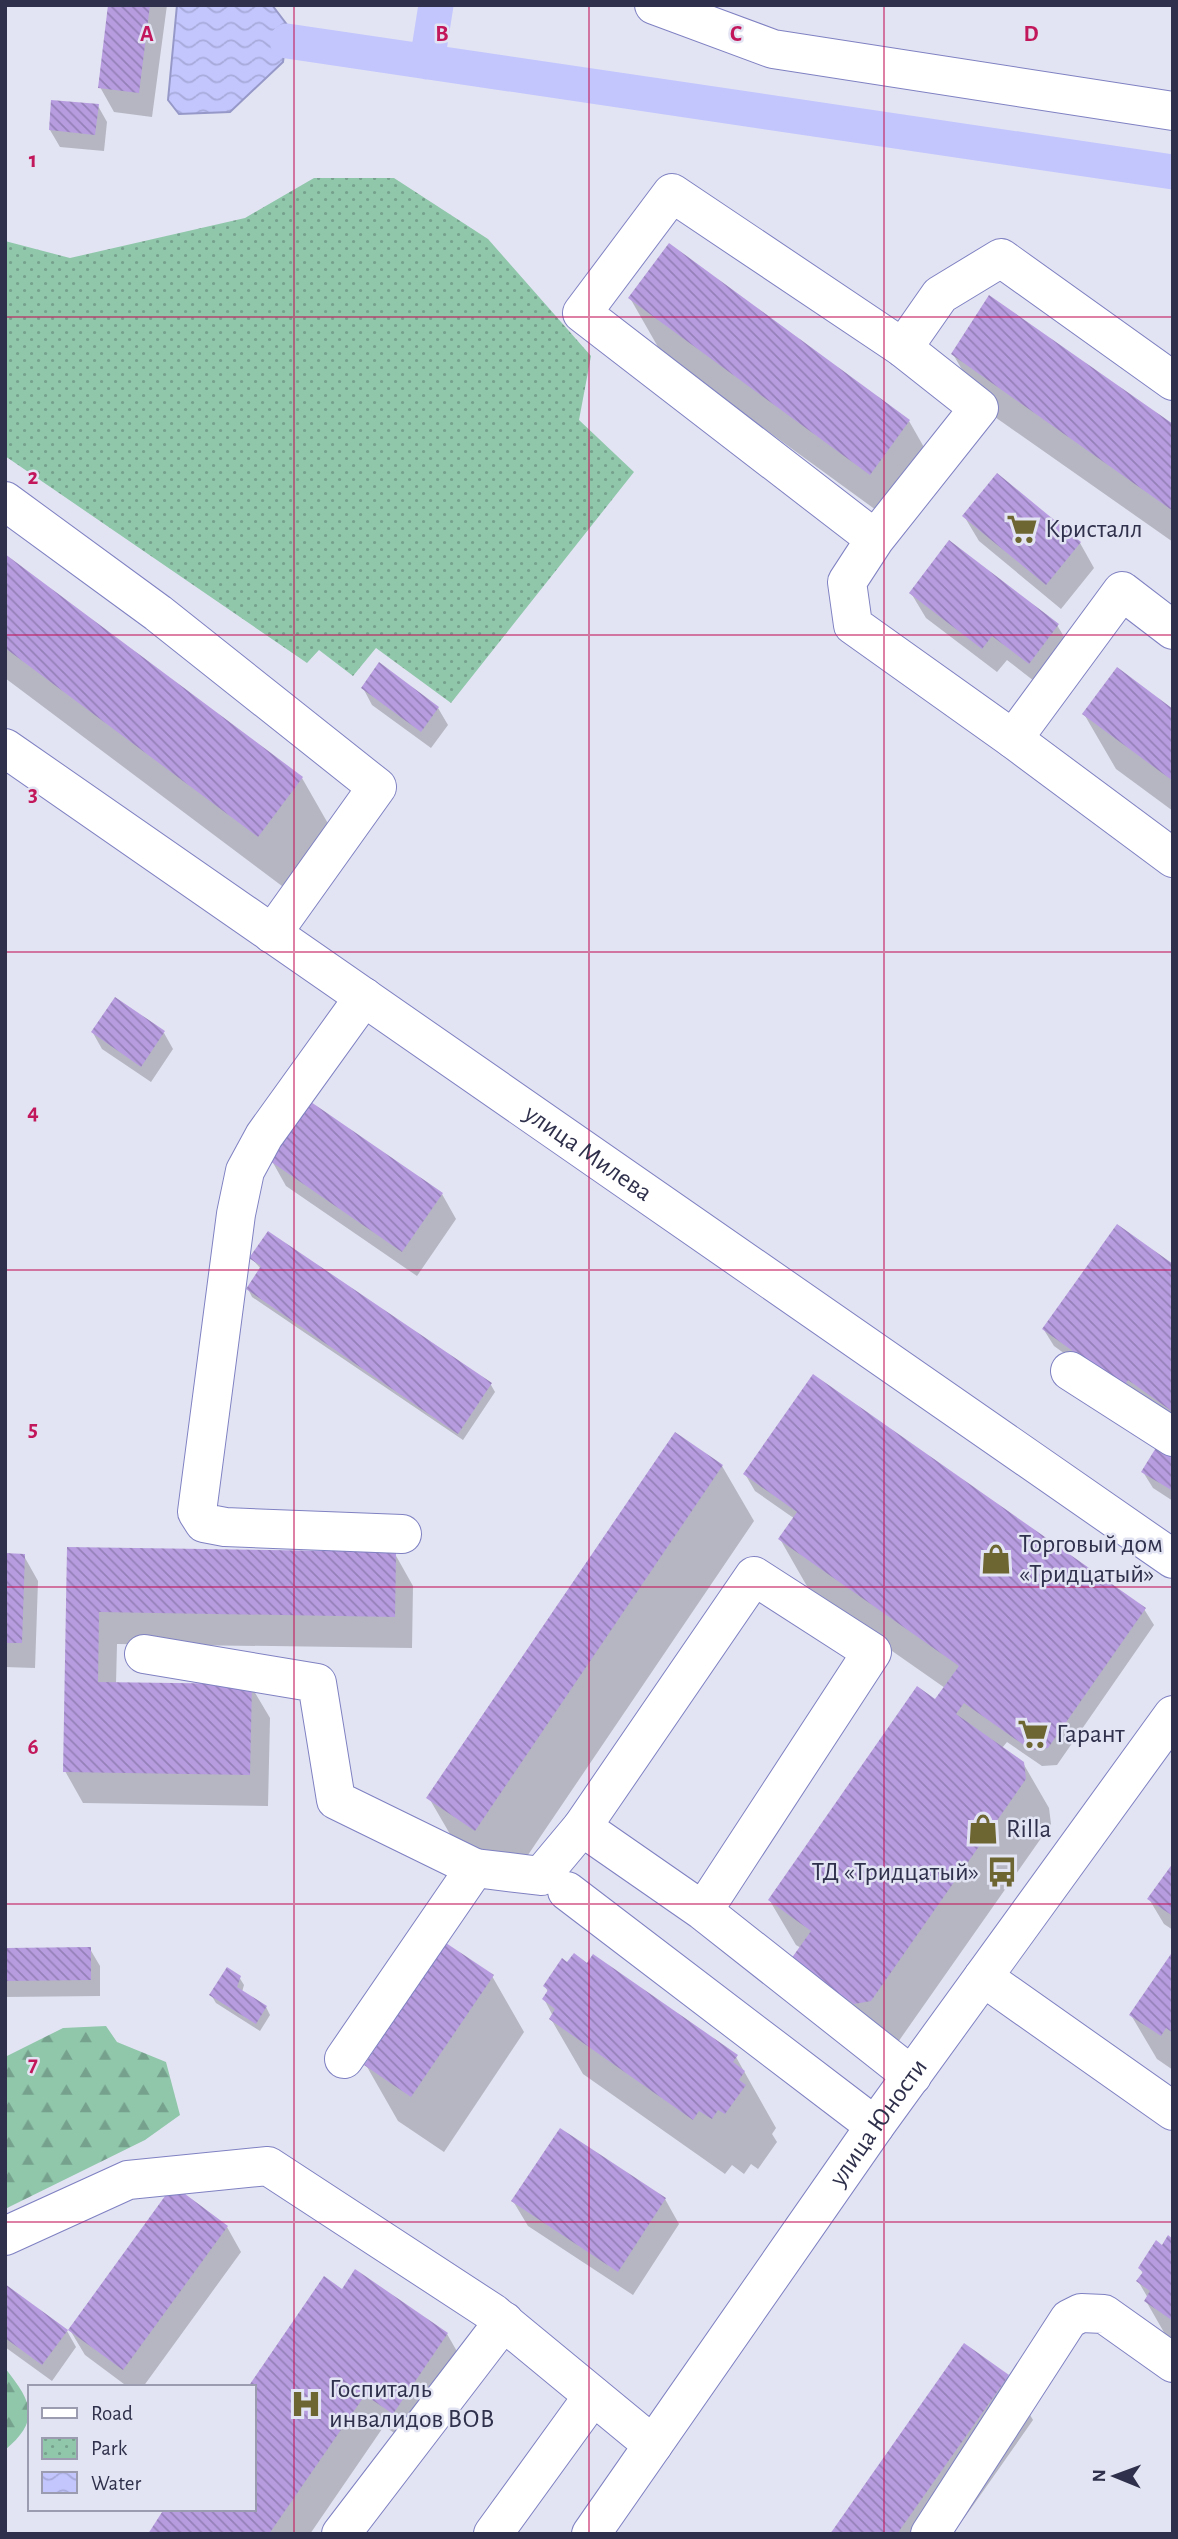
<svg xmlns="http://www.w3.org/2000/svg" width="1178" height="2539" font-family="'Alegreya Sans',sans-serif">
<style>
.forest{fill:url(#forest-firs)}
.park{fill:url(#park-dots)}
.water{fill:url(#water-waves);stroke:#9699c8;stroke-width:2}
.shadow{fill:#0003}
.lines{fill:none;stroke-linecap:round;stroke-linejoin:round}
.canal{stroke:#c2c6fd;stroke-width:35}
.building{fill:url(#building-back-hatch)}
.minor-casing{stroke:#7f81c2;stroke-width:40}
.minor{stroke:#fff;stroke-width:38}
.grid{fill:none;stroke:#c2185b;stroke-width:2;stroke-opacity:0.55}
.labels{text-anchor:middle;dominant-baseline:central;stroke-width:5;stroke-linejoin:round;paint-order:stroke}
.poi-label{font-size:26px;fill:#2f304b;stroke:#e3e4f3;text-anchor:start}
.street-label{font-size:26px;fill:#2f304b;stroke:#e3e4f3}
.grid-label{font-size:23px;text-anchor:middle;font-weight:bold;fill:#c2185b;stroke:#e3e4f3;stroke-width:5;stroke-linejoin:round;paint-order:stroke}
</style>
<defs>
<pattern id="forest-firs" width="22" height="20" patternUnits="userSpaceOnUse" patternTransform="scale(1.75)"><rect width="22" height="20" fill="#90c7ab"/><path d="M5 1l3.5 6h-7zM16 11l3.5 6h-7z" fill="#76a28d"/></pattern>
<pattern id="park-dots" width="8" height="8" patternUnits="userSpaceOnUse" patternTransform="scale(1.75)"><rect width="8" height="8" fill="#90c7ab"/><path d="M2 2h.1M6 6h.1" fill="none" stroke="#76a28d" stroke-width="1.8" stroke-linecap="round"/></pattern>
<pattern id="water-waves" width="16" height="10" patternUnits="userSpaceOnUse" patternTransform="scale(1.75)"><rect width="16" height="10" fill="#c2c6fd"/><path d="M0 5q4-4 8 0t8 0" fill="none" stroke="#a7aada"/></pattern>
<pattern id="building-back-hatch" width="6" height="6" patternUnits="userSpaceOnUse" patternTransform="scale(1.75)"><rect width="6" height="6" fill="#b79de0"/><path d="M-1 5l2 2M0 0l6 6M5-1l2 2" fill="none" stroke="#9580b8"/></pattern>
</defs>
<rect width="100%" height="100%" fill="#e3e4f3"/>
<path class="forest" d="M106,2026L117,2042L166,2062L180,2115L145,2140L5,2209V2057L63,2028Z
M5,2368C31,2401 42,2419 5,2450Z"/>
<path class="park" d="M314,178H394L488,239L591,356L579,420L634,472L451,703L376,648L353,676L319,650L307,663L5,456V241L70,258L245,218Z"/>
<path class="water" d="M177,5H272L288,26L283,62L230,112L179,114L168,100Z"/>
<path class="shadow" d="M110,5H167L152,117L114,112L100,87Z
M98,106L107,122L104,151L60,147L50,130Z
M630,298L909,421L941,477L902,529L662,354Z
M953,354L1173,426V542L985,410Z
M997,476L1080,543L1094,568L1061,609L979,541L964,516Z
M5,556L302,778L334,834L290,892L5,678Z
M911,593L1057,625L1072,650L1043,688L1007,660L997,672L926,618Z
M363,688L438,708L448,725L431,748L372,705Z
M1173,711V811L1116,769L1084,714Z
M93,1033H164L173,1049L151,1082L102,1049Z
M272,1161L442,1194L456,1219L417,1276L286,1186Z
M251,1258L491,1385L495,1392L463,1440L252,1297L248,1289L261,1269Z
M1173,1266V1420L1133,1403L1054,1346L1044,1330Z
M1173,1447V1501L1153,1488L1143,1472Z
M722,1466L754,1521L507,1886L461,1853L429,1798Z
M745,1474L1144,1609L1154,1625L1057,1765L1042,1766L1007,1742L1002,1748L1023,1763L1049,1808L1051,1824L896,2045L818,2004L801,1948L796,1945L770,1901L945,1688L812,1595L780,1539L795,1519L755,1491Z
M68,1549L395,1554L413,1586L412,1648L117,1644L116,1684L251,1686L270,1718L268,1806L83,1803L65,1771Z
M5,1555L24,1556L38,1581L35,1668L5,1667Z
M1173,1866V1930L1164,1924L1149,1899Z
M90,1949L100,1966V1996L5,1997V1950Z
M1173,1955V2070L1157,2059L1131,2015Z
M492,1976L524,2032L444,2152L398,2121L366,2065Z
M239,1977L244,1985L242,1992L266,2007L270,2015L260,2031L216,2003L211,1995Z
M545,1986L736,2057L776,2128L772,2134L777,2142L758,2169L751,2164L744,2174L732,2165L725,2174L583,2074L551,2019L553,2016L544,1999L548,1992Z
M665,2199L679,2224L633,2295L528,2226L513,2201Z
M227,2227L241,2252L143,2387H128L85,2355L70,2330Z
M1173,2241V2348L1146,2301L1148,2298L1138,2281L1143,2274L1140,2268Z
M5,2286L67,2331L76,2347L52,2381L5,2347Z
M343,2291L447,2334L466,2367L412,2445L384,2426L310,2534H150L254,2509V2387Z
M1007,2376L1033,2420L953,2534H832Z"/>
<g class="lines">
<path class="canal" d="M287,41L1173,172
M427,62L436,5"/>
</g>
<path class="building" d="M108,5H150L139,93L98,88Z
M51,100L99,104L95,135L49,130Z
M669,243L910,420L870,475L628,298Z
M989,295L1173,424V511L951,354Z
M997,473L1081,542L1046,585L962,516Z
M949,540L1059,624L1029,664L992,636L982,649L909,593Z
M5,554L303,777L258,837L5,648Z
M379,662L439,707L421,732L361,688Z
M1117,667L1173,709V781L1082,714Z
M115,997L165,1031L141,1067L91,1032Z
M311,1102L443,1193L402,1252L270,1161Z
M1117,1224L1173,1264V1412L1128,1380L1123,1387L1042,1329Z
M268,1231L492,1383L458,1434L246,1289L261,1266L249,1258Z
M813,1374L1146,1608L1048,1748L1031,1750L964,1703L956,1714L1024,1762L1026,1779L871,2001L854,2004L791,1959L811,1931L768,1900L917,1686L935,1699L959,1666L778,1539L797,1512L743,1474Z
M675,1432L723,1465L475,1831L426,1798Z
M1162,1438L1173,1445V1491L1141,1472Z
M67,1547L396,1552L395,1617L99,1612L98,1682L252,1684L250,1775L63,1772Z
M5,1553L25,1554L22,1643H5Z
M1173,1863V1916L1147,1899Z
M446,1943L494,1975L411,2097L364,2065Z
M91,1947V1980L5,1981V1948Z
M1173,1951V2033L1166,2028L1161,2036L1129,2015Z
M574,1953L587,1963L593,1954L738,2055L733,2062L745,2071L739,2080L746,2085L725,2114L718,2110L712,2119L699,2111L693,2120L549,2019L555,2009L542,1999L548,1990L543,1986L562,1958L567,1962Z
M227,1967L241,1976L237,1987L267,2006L256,2024L209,1995Z
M560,2128L666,2198L618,2272L511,2201Z
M173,2185L228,2226L123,2370L68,2330Z
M1168,2235L1173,2239V2321L1144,2301L1150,2291L1136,2281L1143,2272L1138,2268L1156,2240L1162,2245Z
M355,2269L448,2333L393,2414L365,2395L269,2534H148L164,2509H254V2387H248L324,2276L342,2289Z
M5,2284L68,2330L42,2365L5,2338Z
M964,2343L1009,2375L897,2534H830Z"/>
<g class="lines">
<g class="minor-casing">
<g id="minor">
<path d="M654,5L773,49L1173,111"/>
<path d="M903,348L940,295L1001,258L1173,381"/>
<path d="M5,501L158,613L377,787L272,934"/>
<path d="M875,539L582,313L672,193L903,348L979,408L875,539L847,582L853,625L1013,739L1173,858"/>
<path d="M1013,739L1122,591L1173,630"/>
<path id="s1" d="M5,748L1173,1559"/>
<path d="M364,997L264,1136L245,1171L236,1214L197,1512L204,1523L225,1527L402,1534"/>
<path d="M1070,1371L1173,1437"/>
<path d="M144,1654L317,1683L336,1800L475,1868"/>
<path d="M567,1891L875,2126"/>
<path d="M703,1911L872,1652L754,1576L582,1827L703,1911L912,2076"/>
<path d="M983,1977L1173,2111"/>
<path d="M344,2059L475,1868L541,1876L582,1827"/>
<path d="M5,2236L128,2180L268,2166L493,2313L653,2445"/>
<path d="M341,2534L504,2321"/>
<path d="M493,2534L593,2396"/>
<path id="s2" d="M591,2534L875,2126L1173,1715"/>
<path d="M930,2534L1069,2319L1081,2313L1104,2314L1173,2363"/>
</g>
</g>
<use href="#minor" class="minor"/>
</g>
<path class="grid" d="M294,5V2534M589,5V2534M884,5V2534M5,317H1173M5,635H1173M5,952H1173M5,1270H1173M5,1587H1173M5,1904H1173M5,2222H1173"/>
<defs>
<g id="supermarket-bare" transform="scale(2.415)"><path d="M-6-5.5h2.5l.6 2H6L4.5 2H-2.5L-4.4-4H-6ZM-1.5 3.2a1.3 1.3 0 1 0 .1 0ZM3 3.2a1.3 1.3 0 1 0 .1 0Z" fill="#6d6632" stroke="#e3e4f3" stroke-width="2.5" paint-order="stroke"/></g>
<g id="shop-bare" transform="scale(2.415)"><path d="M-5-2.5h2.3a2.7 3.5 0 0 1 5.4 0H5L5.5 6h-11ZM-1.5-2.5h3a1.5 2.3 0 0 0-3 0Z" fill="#6d6632" stroke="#e3e4f3" stroke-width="2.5" paint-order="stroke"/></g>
<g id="bus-bare" transform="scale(2.415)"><path d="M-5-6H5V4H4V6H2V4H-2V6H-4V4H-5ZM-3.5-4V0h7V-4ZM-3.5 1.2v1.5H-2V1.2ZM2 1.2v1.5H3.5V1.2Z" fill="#6d6632" stroke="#e3e4f3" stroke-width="2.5" paint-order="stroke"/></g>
<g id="hospital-bare" transform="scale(2.415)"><path d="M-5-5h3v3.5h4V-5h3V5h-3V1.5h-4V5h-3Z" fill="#6d6632" stroke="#e3e4f3" stroke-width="2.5" paint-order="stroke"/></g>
</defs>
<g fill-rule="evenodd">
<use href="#supermarket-bare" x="1022" y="529"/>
<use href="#shop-bare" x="996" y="1559"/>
<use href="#supermarket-bare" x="1033" y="1734"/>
<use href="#shop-bare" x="983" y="1829"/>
<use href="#bus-bare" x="1002" y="1872"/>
<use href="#hospital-bare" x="306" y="2404"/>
</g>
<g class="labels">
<g class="poi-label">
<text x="1045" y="529">Кристалл</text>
<text x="1019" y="1544">Торговый дом<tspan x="1019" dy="30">«Тридцатый»</tspan></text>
<text x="1056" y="1734">Гарант</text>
<text x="1006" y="1829">Rilla</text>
<text x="979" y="1872" text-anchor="end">ТД «Тридцатый»</text>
<text x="329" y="2389">Госпиталь<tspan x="329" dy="30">инвалидов ВОВ</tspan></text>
</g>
<g class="street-label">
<text stroke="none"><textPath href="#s1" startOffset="710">улица Милева</textPath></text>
<text stroke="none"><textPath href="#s2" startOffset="502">улица Юности</textPath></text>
</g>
</g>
<g class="grid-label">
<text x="147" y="41">A</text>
<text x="442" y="41">B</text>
<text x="736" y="41">C</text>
<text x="1031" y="41">D</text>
<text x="33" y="167">1</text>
<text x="33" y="484">2</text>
<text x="33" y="801">3</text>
<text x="33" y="1119">4</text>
<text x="33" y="1436">5</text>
<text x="33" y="1754">6</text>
<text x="33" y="2071">7</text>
</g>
<rect width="1178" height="2539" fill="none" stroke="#2f304b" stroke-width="14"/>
<rect x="28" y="2385" width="228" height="126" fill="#e3e4f3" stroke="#9b9cb0" stroke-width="2"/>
<rect x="42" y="2408" width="35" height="10" fill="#ffffff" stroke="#9b9cb0" stroke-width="2"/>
<text x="91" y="2420" font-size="21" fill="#2f304b">Road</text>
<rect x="42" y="2438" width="35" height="21" fill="url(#park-dots)" stroke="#9b9cb0" stroke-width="2"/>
<text x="91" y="2455" font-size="21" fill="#2f304b">Park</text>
<rect x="42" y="2472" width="35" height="21" fill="url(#water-waves)" stroke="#9b9cb0" stroke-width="2"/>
<text x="91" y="2490" font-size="21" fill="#2f304b">Water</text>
<g transform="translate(1115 2476) rotate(271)" stroke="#e3e4f3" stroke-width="5" paint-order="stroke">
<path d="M0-5L12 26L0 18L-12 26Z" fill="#2f304b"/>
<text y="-10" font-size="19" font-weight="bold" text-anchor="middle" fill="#2f304b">N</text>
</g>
</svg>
